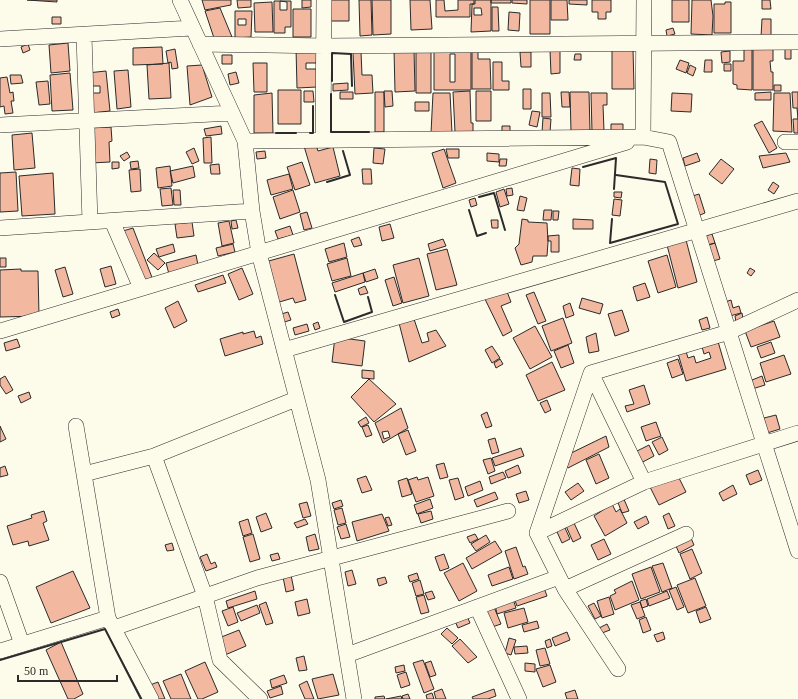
<svg xmlns="http://www.w3.org/2000/svg" width="798" height="699" font-family="'Times New Roman',serif">
<style>
.building{fill:#f2b8a0;stroke:#2b2b2b;fill-rule:evenodd}
.lines{fill:none;stroke-linecap:round;stroke-linejoin:round}
.minor-casing{stroke:#2b2b2b;stroke-width:16}
.minor{stroke:#fdfbea;stroke-width:15}
.wall{stroke:#2b2b2b;stroke-width:2}
</style>
<rect width="100%" height="100%" fill="#fdfbea"/>
<path class="building" d="M27,0H57V2Z
M202,0H231V5L205,10Z
M237,0H251V7L238,8Z
M302,0H311V7L302,8Z
M331,0H349V21H330Z
M359,0H371L372,35L360,36Z
M372,0H391V34L373,35Z
M410,0H430L432,29L411,30Z
M436,0H444L445,11L458,10V0H474V4H470V17H436Z
M475,0H491V31L471,32L472,4H475ZM474,8H481L482,15H474Z
M491,0H511V3H491Z
M512,0H527V4L512,3Z
M530,0H550V34H530Z
M551,0H567L568,20H551Z
M569,0H587V5L569,4Z
M592,0H611V12H606V19H598V12H592Z
M672,0H689V22H672Z
M692,0H711L713,16L712,35L691,34Z
M762,0H770L771,9H762Z
M274,1H291V27H285V33H274ZM280,1L287,2V10H280Z
M272,2L273,32H255L254,3Z
M725,2H731V33H714V4H725Z
M492,7H498L499,31H492Z
M220,8L232,37L215,41L205,11Z
M293,9H311V37H293Z
M235,11H252L251,37L235,38ZM238,19H246V25H238Z
M509,12L520,13L519,31L508,30Z
M52,17H61V24H52Z
M762,19H771V37H761Z
M673,28L675,34L667,36L666,30Z
M68,43L70,71L51,73L49,45Z
M28,44L30,50L23,53L21,47Z
M162,47L163,64L133,65V48Z
M316,47L317,63H306V69H317V87L297,88L296,48Z
M612,48H633L634,89H612Z
M175,49L178,68L172,69L171,62L168,63L166,51Z
M394,49H414L415,91L395,92Z
M434,49H471V90H434ZM450,54H455V82H450Z
M744,49H752V90L737,89V85L733,84V61H744Z
M753,49H773V61H770L771,72H773V90H753Z
M785,49H791V59H785Z
M550,50H560V73L551,74Z
M416,51H431V93H416Z
M472,51H478V59H490L491,89H472Z
M730,51V62L722,63L721,52Z
M361,52L362,75H372L373,93L355,94L353,53Z
M520,52H531V67H521Z
M575,54H581V60H574Z
M222,55H232V64H222Z
M680,60L689,63L686,73L676,69Z
M705,60H712V72H704Z
M493,62H502V81H509V90H493Z
M169,63L171,98L149,99L147,65Z
M253,63H267V92H254Z
M724,64H731V71H724Z
M202,65L212,97L190,105L187,66Z
M690,65L696,68L693,76L687,73Z
M128,70L131,107L117,109L114,71Z
M106,71L110,111L91,113L87,73ZM90,86H100V93H91Z
M236,72L239,83L230,85L228,74Z
M70,73L73,110L52,111L50,75Z
M10,75H21L23,83L11,84Z
M7,77L10,93L13,92L14,101H11L13,113L5,114L4,106L0,107V78Z
M48,81L50,104L39,105L36,82Z
M348,83V90L333,91V84Z
M774,85H781V91H774Z
M523,89H531V109H523Z
M278,90H301V124H278Z
M304,91H313L314,102H304Z
M384,91H392L393,106L385,107Z
M470,91L471,123H473V132H455L453,92Z
M476,91H491V121H476Z
M340,92H353V99H340Z
M375,92H384V132H375Z
M561,92H569L570,107H562Z
M570,92H589L590,132H571Z
M771,92V100H755V93Z
M792,92H798V133H794L793,119H798L797,108H793Z
M272,93L273,133H254V95Z
M433,93H450L452,133H431Z
M542,93H550L551,117H542Z
M591,93H607V105H603L604,131L592,132Z
M672,93L692,94L691,112L671,111Z
M774,93H790L792,132L773,131Z
M415,102H429V111H415Z
M532,111L540,112L537,127L529,125Z
M543,118L551,119L550,132H542Z
M762,121L777,148L769,153L754,125Z
M611,124H623V132H611Z
M221,126L222,134L206,136L204,129Z
M502,126H510V135L502,134Z
M111,127L112,141L109,142L110,162L91,163L89,128Z
M32,133L35,168L14,170L12,135Z
M211,137L212,163H204L203,138Z
M315,142L318,151L333,147L340,176L315,183L304,146Z
M194,148L199,161L192,164L186,152Z
M374,148L385,149L383,164L373,163Z
M444,149L456,183L443,188L432,153Z
M446,149H459V158H448Z
M265,151L266,158L257,159L256,152Z
M127,152L130,157L124,161L120,156Z
M487,153L499,154V162L487,161Z
M697,153L700,161L685,166L683,158Z
M786,153L790,162L763,168L759,156Z
M500,159H507L506,166H499Z
M650,159L657,160L656,174L649,173Z
M721,159L734,169L722,184L709,174Z
M138,161L139,168L131,169L130,162Z
M112,162H119V168L112,169Z
M302,162L310,185L295,190L287,167Z
M219,164L220,174H211L210,165Z
M170,166L172,186L158,188L156,168Z
M193,166L195,177L173,183L170,171Z
M572,168L580,169L579,186L570,185Z
M140,169L141,191L131,192L129,170Z
M362,169H371L372,184H363Z
M16,172L18,211L0,212V173Z
M53,173L55,214L22,216L19,176Z
M289,174L293,189L271,195L267,180Z
M773,182L779,186L774,194L768,190Z
M171,188L173,205L162,206L160,189Z
M512,188L513,195L507,196L506,189Z
M504,189L509,204L500,207L496,192Z
M173,190H180L181,205H174Z
M293,190L300,212L280,219L273,197Z
M614,192H622L621,198L614,197Z
M699,194L705,213L695,217L689,197Z
M520,196L527,198L524,211L517,210Z
M475,198L477,205L471,207L469,200Z
M614,199L622,200L620,216L612,215Z
M544,210H552L551,220H543Z
M553,211H559L558,220H553Z
M307,212L312,228L304,230L300,214Z
M522,219L528,220V222L547,223L548,242L547,256H533L532,262L521,265L515,248L519,244Z
M573,219L593,220V229H573Z
M236,220L238,228L232,229L231,221Z
M491,220H498V228H492Z
M229,221L234,243L222,246L218,223Z
M192,222L194,236L177,238L175,224Z
M390,224L394,238L382,241L379,227Z
M290,226L293,235L278,239L275,231Z
M133,228L153,280L143,284L123,231Z
M712,234L715,243L708,245L705,236Z
M559,235V252H551V241H548V236Z
M359,237L362,245L354,247L351,240Z
M443,239L446,246L430,251L428,244Z
M686,240L697,282L678,288L667,245Z
M344,243L347,257L329,262L325,249Z
M715,243L720,259L713,261L708,245Z
M173,244L175,252L159,257L156,249Z
M233,244L235,252L218,256L216,248Z
M447,249L457,285L436,290L427,254Z
M154,253L165,263L158,270L147,260Z
M294,254L306,300L295,303L293,298L276,303L265,262Z
M196,255L198,265L169,274L166,263Z
M667,255L676,287L658,293L648,261Z
M0,258H6V267H0Z
M347,258L351,276L332,281L327,264Z
M419,258L429,296L403,303L393,265Z
M111,266L116,284L105,287L100,269Z
M65,267L73,294L63,297L55,270Z
M242,268L253,294L239,300L228,274Z
M750,268L755,271L751,276L747,273Z
M21,269V271H38L39,316L0,317V270Z
M375,269L378,278L366,282L363,273Z
M363,273L365,282L335,292L332,283Z
M223,275L226,283L198,292L195,285Z
M394,277L402,303L393,306L385,280Z
M645,283L650,297L637,301L633,287Z
M365,286L368,293L360,295L358,289Z
M506,289L511,302L501,306L512,331L503,336L483,295Z
M534,292L546,321L538,324L526,295Z
M582,298L603,304L600,314L579,308Z
M731,300L733,308L739,306L741,313L726,317L722,303Z
M178,301L187,321L174,328L165,308Z
M570,303L574,315L566,318L563,306Z
M118,309L120,315L112,318L110,312Z
M622,310L629,331L615,336L608,314Z
M288,312L291,320L281,323L278,315Z
M742,313L743,319L736,322L735,316Z
M707,317L710,328L702,330L699,320Z
M563,318L572,343L551,351L542,326Z
M414,319L422,343L429,341L427,333L436,330L446,346L409,362L399,323Z
M774,321L780,337L751,347L745,331Z
M318,322L320,328L315,330L313,324Z
M307,324L309,331L295,335L293,328Z
M535,326L552,357L530,369L513,338Z
M254,331L256,338L261,336L263,344L225,356L220,339L243,332V334Z
M596,333L599,351L589,353L586,337Z
M335,337L365,341L362,366L332,362Z
M717,338L726,369L686,381L677,350L685,348L688,358L694,356L696,363L711,358L709,352L704,354L701,343Z
M17,339L20,347L6,351L4,343Z
M771,342L775,353L761,358L757,347Z
M568,345L574,363L561,368L554,351Z
M492,346L500,358L492,363L485,350Z
M784,355L791,374L766,382L760,363Z
M500,359L503,364L496,368L494,363Z
M678,359L683,374L672,378L667,363Z
M552,362L565,390L538,401L526,375Z
M362,370L374,371V379L362,378Z
M5,376L13,390L6,394L0,385V379Z
M762,376L765,385L749,390L747,382Z
M369,379L396,404L374,422L351,397Z
M644,385L650,404L627,412L625,406L634,404L629,390Z
M29,392L31,398L21,403L18,396Z
M547,400L551,410L545,413L540,403Z
M401,408L408,428L383,443L375,423ZM388,431L390,437L384,439L382,432Z
M487,412L492,426L486,428L481,415Z
M776,415L780,429L764,434L760,419Z
M366,417L369,423L361,427L358,422Z
M656,422L661,436L646,441L641,427Z
M368,425L372,435L366,437L362,427Z
M0,426L6,439L0,442Z
M408,430L416,451L406,455L398,434Z
M606,436L609,447L568,468L563,457Z
M662,437L668,450L659,455L652,442Z
M495,438L499,452L492,454L488,440Z
M649,445L654,456L641,463L635,452Z
M521,448L524,456L495,466L492,458Z
M599,454L609,478L596,484L586,460Z
M491,458L495,471L488,474L483,460Z
M444,463L448,477L440,479L436,465Z
M518,465L521,473L508,478L505,471Z
M5,466L8,475L0,477V468Z
M758,470L762,480L750,485L746,475Z
M503,472L506,478L491,484L489,477Z
M677,474L686,492L659,505L650,487Z
M366,476L372,490L362,493L357,479Z
M417,477L418,480L428,477L434,496L416,502L408,480Z
M407,478L412,494L402,497L398,481Z
M458,478L464,497L455,500L449,480Z
M480,481L483,490L468,496L465,487Z
M578,483L584,491L571,500L565,492Z
M733,485L737,494L723,501L719,493Z
M526,491L529,500L519,503L516,494Z
M495,492L498,499L477,507L474,500Z
M623,497L629,511L622,513L617,500Z
M430,499L433,508L417,514L414,505Z
M341,500L343,506L334,509L332,503Z
M307,502L311,516L303,518L299,504Z
M612,504L616,512L620,509L627,523L605,536L594,516Z
M342,508L346,523L338,525L334,510Z
M44,511L47,521L43,523L49,540L29,546L28,541L13,545L7,526L32,518L31,515Z
M431,511L433,519L421,523L418,514Z
M266,513L272,528L261,532L256,517Z
M669,513L675,526L668,529L663,516Z
M382,514L389,531L357,541L352,522Z
M646,516L649,523L638,529L634,522Z
M389,517L392,525L388,526L385,518Z
M248,519L252,533L243,536L239,522Z
M305,519L308,524L297,528L294,523Z
M561,519L570,539L562,543L553,523Z
M574,523L581,538L573,542L566,526Z
M346,524L350,537L341,539L337,527Z
M253,534L260,559L250,562L243,537Z
M315,534L319,549L309,551L306,537Z
M475,534L478,539L470,543L467,537Z
M486,535L490,542L476,551L471,544Z
M691,538L694,545L679,553L676,546Z
M604,539L611,554L598,560L591,545Z
M495,541L502,552L472,569L466,558Z
M172,543L174,550L167,551L165,545Z
M516,547L523,567L525,566L528,574L514,579L505,551Z
M692,549L702,573L690,579L680,554Z
M278,553L280,559L272,561L270,555Z
M207,554L211,564L215,562L217,567L206,571L200,557Z
M444,554L449,568L440,571L435,557Z
M463,563L477,591L459,601L444,573Z
M663,563L672,588L662,592L652,566Z
M509,567L513,579L492,586L488,575Z
M651,567L660,592L641,599L632,574Z
M352,570L356,584L348,586L345,572Z
M73,571L90,608L51,623L36,587Z
M417,573L419,579L410,582L408,576Z
M291,575L294,590L286,592L283,577Z
M385,577L387,583L379,586L377,579Z
M695,578L706,606L688,613L677,585Z
M420,580L424,594L416,596L412,583Z
M632,581L639,600L615,610L610,596L616,593L614,590Z
M676,587L684,607L677,610L669,590Z
M544,588L547,596L517,606L514,598Z
M255,591L257,599L228,608L226,601Z
M432,591L435,598L428,600L425,593Z
M667,591L670,598L649,606L647,599Z
M424,595L429,612L421,614L416,597Z
M609,597L614,614L602,618L597,601Z
M307,599L310,613L298,616L295,602Z
M513,599L516,608L497,614L495,605Z
M646,599L648,606L642,608L640,601Z
M266,602L273,623L266,625L259,605Z
M640,602L645,616L637,619L631,605Z
M594,603L601,616L595,619L588,606Z
M257,605L260,613L241,621L237,613Z
M233,607L238,622L228,626L222,611Z
M494,607L501,624L492,627L485,611Z
M706,607L711,619L700,623L696,611Z
M524,608L528,622L508,628L504,613Z
M467,616L470,623L458,628L455,621Z
M646,617L651,630L643,633L639,620Z
M537,621L539,628L524,632L522,625Z
M607,624L610,630L602,633L599,628Z
M447,628L458,638L452,644L441,634Z
M239,630L246,646L225,655L219,638Z
M567,632L570,640L555,646L552,638Z
M663,632L665,639L657,642L654,635Z
M509,638L516,640L511,655L505,653Z
M460,639L477,657L468,663L452,646Z
M550,639L552,646L547,648L545,641Z
M61,642L83,694L74,699H68L46,650Z
M527,646L528,653L515,654L514,647Z
M545,648L550,664L540,666L536,650Z
M304,656L307,670L299,671L296,658Z
M423,660L434,689L424,693L413,663Z
M431,661L436,675L430,677L425,663Z
M205,662L218,692L202,699H198L185,671Z
M525,663L535,664V672L525,671Z
M404,665L405,671L396,673L395,667Z
M550,665L556,682L543,687L536,669Z
M406,672L410,685L401,688L397,675Z
M181,674L191,699H171L163,681Z
M333,674L339,695L318,699L312,679Z
M284,675L287,683L272,688L270,680Z
M307,681L314,699H305L299,685Z
M158,682L165,699H156L150,685Z
M281,686L283,694L270,698L267,691Z
M442,689L446,699H436L434,692Z
M494,689L496,696L488,699H473L472,697Z
M575,690L578,699H567L565,693Z
M432,693L434,699H427L426,695Z
M408,694L410,699H403L402,696Z
M384,696L385,699H375V697Z
M401,696L402,699H386Z"/>
<g class="lines">
<g class="minor-casing">
<path id="minor" d="M180,0L245,141L252,211L259,253L318,480L354,699
M84,35L90,222
M0,39L192,28
M200,44L324,46L798,42
M0,125L232,113
M643,137L644,0
M323,140L324,0
M245,141L643,137L669,142L798,551
M785,142H798
M112,221L141,288
M0,228L252,211
M0,331L627,142
M284,350L798,201
M591,373L537,533L565,589L618,669
M591,373L729,332L798,300
M591,373L644,482
M76,426L108,618L151,699
M154,456L205,596L220,660L260,699
M84,474L154,456L296,399
M537,533L644,482L798,433
M0,582L22,644
M565,589L686,534
M477,607L519,699
M114,628L257,578L508,511
M0,651L108,618
M347,655L559,577"/>
</g>
<use href="#minor" class="minor"/>
<path class="wall" d="M332,81V53L351,54L352,86
M331,94V132H369
M276,133H296
M310,133H313V106
M583,167L616,158L614,189
M327,182L350,175L343,151
M479,197L494,193L505,230
M469,210L477,236L486,233
M612,219L610,243L678,224L665,182L616,175
M335,295L344,322L372,312L368,297
M0,660L105,629L141,699"/>
</g>
<path d="M18 675v6h99v-6" fill="none" stroke="#2b2b2b" stroke-width="2"/>
<text x="24" y="675" font-size="12" fill="#2b2b2b" stroke="#fdfbea" stroke-width="3" paint-order="stroke">50 m</text>
</svg>
